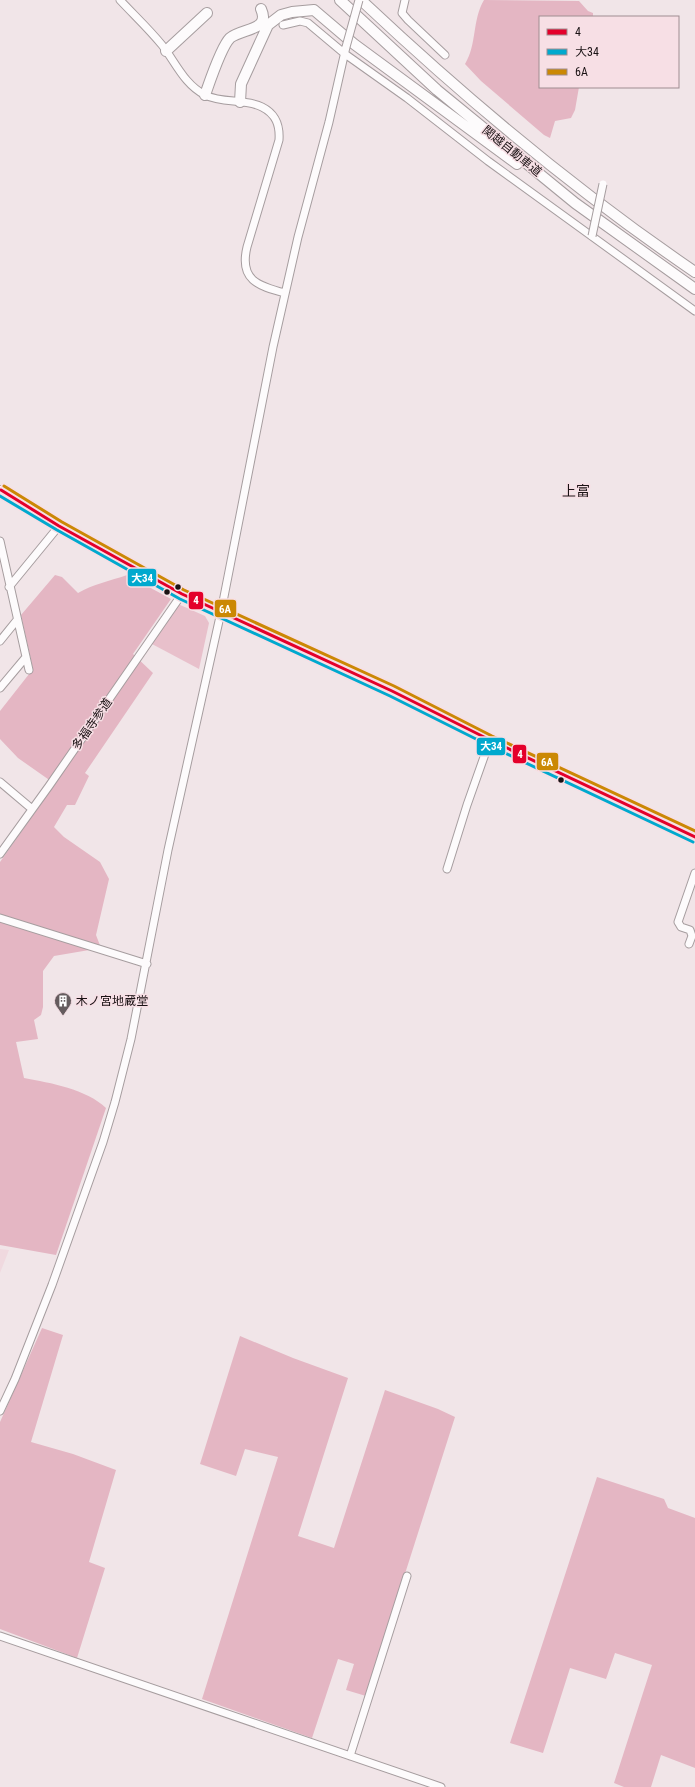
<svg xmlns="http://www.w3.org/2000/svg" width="695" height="1787" font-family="'Roboto Condensed','Noto Sans JP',sans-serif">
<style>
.built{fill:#f0d9df}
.green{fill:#e8c0cb}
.forest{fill:#e4b6c3}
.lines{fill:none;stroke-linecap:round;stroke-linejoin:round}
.minor-casing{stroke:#a69d9f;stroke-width:9}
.major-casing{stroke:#a69d9f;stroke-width:10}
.highway-casing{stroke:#a69d9f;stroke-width:12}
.minor{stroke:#fdfbfc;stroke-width:7}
.major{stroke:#fdfbfc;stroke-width:8}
.highway{stroke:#fdfbfc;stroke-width:10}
.minor-bridge-casing{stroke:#a69d9f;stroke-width:9;stroke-linecap:butt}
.minor-bridge{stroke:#fdfbfc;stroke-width:7}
.bus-1-casing{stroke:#f7dfe5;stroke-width:6}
.bus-2-casing{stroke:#f7dfe5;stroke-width:6}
.bus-3-casing{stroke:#f7dfe5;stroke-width:6}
.bus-1{stroke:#e4002b;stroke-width:3}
.bus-2{stroke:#00a9ce;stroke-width:3}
.bus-3{stroke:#cb8804;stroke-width:3}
.bus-dot{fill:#1a1214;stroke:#f7dfe5;stroke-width:1.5}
.labels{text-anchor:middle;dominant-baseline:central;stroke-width:3;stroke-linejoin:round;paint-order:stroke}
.street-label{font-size:12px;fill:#1a1214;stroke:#f7dfe5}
.poi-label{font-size:12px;fill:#1a1214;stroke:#f7dfe5;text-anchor:start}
.quarter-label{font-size:14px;fill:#1a1214;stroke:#f7dfe5}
.line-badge{stroke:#f7dfe5;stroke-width:1.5}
.badge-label{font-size:11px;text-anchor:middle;font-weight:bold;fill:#fff}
</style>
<rect width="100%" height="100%" fill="#f1e5e8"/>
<path class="built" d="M0,1249L9,1250L0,1273Z"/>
<path class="green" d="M178,604L205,616L209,623L199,669L152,644Z"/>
<path class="forest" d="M484,0L579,1L588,11L593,13V17H540V87H579L575,110L571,118L555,121L550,138L544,135L481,81L465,64C477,45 472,20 484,0Z
M55,575L62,577L78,593C93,584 110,581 127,575L171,599L133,654L153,673L85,773L89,776L75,805H67L54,827L64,837L100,862L109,879L96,935L101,948L54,956L43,971V1007L41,1015L34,1020L38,1039L16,1042L24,1078C51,1083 86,1089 106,1108L56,1255L0,1245V862L55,784L18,758L0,739V711L33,669L21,615Z
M42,1328L63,1335L31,1442L73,1454L116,1470L89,1562L105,1568L77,1658L0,1629V1422Z
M240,1336L293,1358L348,1378L298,1536L334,1548L385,1390L438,1409L455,1417L366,1696L346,1690L354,1664L338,1659L312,1738L202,1699L278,1457L245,1449L236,1476L200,1464Z
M597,1477L664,1499L668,1508L695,1518V1768L661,1755L651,1787H624L614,1783L652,1665L615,1653L606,1679L570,1668L543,1753L510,1743Z"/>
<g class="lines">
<g class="minor-casing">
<path id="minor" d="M120,0C134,15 149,29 162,45C176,63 184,84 205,95C223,104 244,98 262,107C276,114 280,125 279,140L247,247C239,280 258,286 285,293
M405,0L402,13L408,20L445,55
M283,25L300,21L308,23L345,54L407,98L488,161L695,311
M0,541L29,670
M9,587L59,526
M0,641L17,620
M0,688L26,657
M0,782L32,809
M0,854L49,786L182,594
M447,869L467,805L490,740
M0,918L147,964
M689,944L692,936L690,930L681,927L678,922L695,873
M0,1411L15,1379L52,1285L103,1142L115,1102L131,1039L168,850L221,612L273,347L298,237L329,122L346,47
M0,1636L441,1787
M350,1756L407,1576"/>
</g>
<g class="major-casing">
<path id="major" d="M0,490L59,526L182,594L392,691L490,740L695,837"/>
</g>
<g class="highway-casing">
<path id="highway" d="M340,0L437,90L575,203L695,289
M361,0C466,99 576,191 695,272
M166,51L207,13
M205,95C210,81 221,47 230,38C242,28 271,31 261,9
M240,102L241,84L268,25L281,15L292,12L314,10L354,44L517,164"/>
</g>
<use href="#minor" class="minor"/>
<use href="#major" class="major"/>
<use href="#highway" class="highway"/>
<g class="minor-bridge-casing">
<path id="minor-bridge" d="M346,47L359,0
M592,236L603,184"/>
</g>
<use href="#minor-bridge" class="minor-bridge"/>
<g class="bus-1-casing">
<path id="bus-1" d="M1,490L59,526L182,594L392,691L490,740L695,837"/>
</g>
<g class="bus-2-casing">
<path id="bus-2" d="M0,496L57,530L180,599L390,696L488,745L693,842"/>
</g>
<g class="bus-3-casing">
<path id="bus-3" d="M4,486L62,522L184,590L394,686L492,736L695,831"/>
</g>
<use href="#bus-1" class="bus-1"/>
<use href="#bus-2" class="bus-2"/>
<use href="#bus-3" class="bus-3"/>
</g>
<defs>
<g id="building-pin" transform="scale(0.9)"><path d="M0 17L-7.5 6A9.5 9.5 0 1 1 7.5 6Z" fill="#655c5e" stroke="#f7dfe5"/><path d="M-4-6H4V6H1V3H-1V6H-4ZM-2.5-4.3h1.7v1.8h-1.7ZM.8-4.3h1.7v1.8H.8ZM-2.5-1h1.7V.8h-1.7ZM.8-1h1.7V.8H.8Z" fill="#fff"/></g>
</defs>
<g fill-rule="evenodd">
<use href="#building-pin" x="63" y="1001"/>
</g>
<g class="bus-dot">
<circle cx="178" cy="587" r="3.5"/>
<circle cx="167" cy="592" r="3.5"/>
<circle cx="561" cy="780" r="3.5"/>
</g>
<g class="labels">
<g class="street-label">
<text transform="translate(512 151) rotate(39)">関越自動車道</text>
<text transform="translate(92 724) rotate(-55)">多福寺参道</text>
</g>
<g class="poi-label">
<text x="76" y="1001">木ノ宮地蔵堂</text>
</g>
<g class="quarter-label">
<text x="576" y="491">上富</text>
</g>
</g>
<g class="line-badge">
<rect x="127" y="568" width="30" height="19" rx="4" fill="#00a9ce"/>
<rect x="188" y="591" width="16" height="19" rx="4" fill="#e4002b"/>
<rect x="214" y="599" width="23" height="19" rx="4" fill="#cb8804"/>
<rect x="476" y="737" width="30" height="19" rx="4" fill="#00a9ce"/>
<rect x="512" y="744" width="15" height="20" rx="4" fill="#e4002b"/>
<rect x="536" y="752" width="23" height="19" rx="4" fill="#cb8804"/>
</g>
<g class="badge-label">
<text x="142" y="582">大34</text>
<text x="196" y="604">4</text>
<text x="225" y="613">6A</text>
<text x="491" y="750">大34</text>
<text x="520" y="758">4</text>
<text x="547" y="766">6A</text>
</g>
<rect x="539" y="16" width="140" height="72" fill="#f7dfe5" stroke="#9f8d91"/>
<rect x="547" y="29" width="20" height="6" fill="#e4002b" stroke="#9f8d91"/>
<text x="575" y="36" font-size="12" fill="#1a1214">4</text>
<rect x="547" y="49" width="20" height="6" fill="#00a9ce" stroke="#9f8d91"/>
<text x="575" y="56" font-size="12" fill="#1a1214">大34</text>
<rect x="547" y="69" width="20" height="6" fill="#cb8804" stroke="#9f8d91"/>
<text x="575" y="76" font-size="12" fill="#1a1214">6A</text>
</svg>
